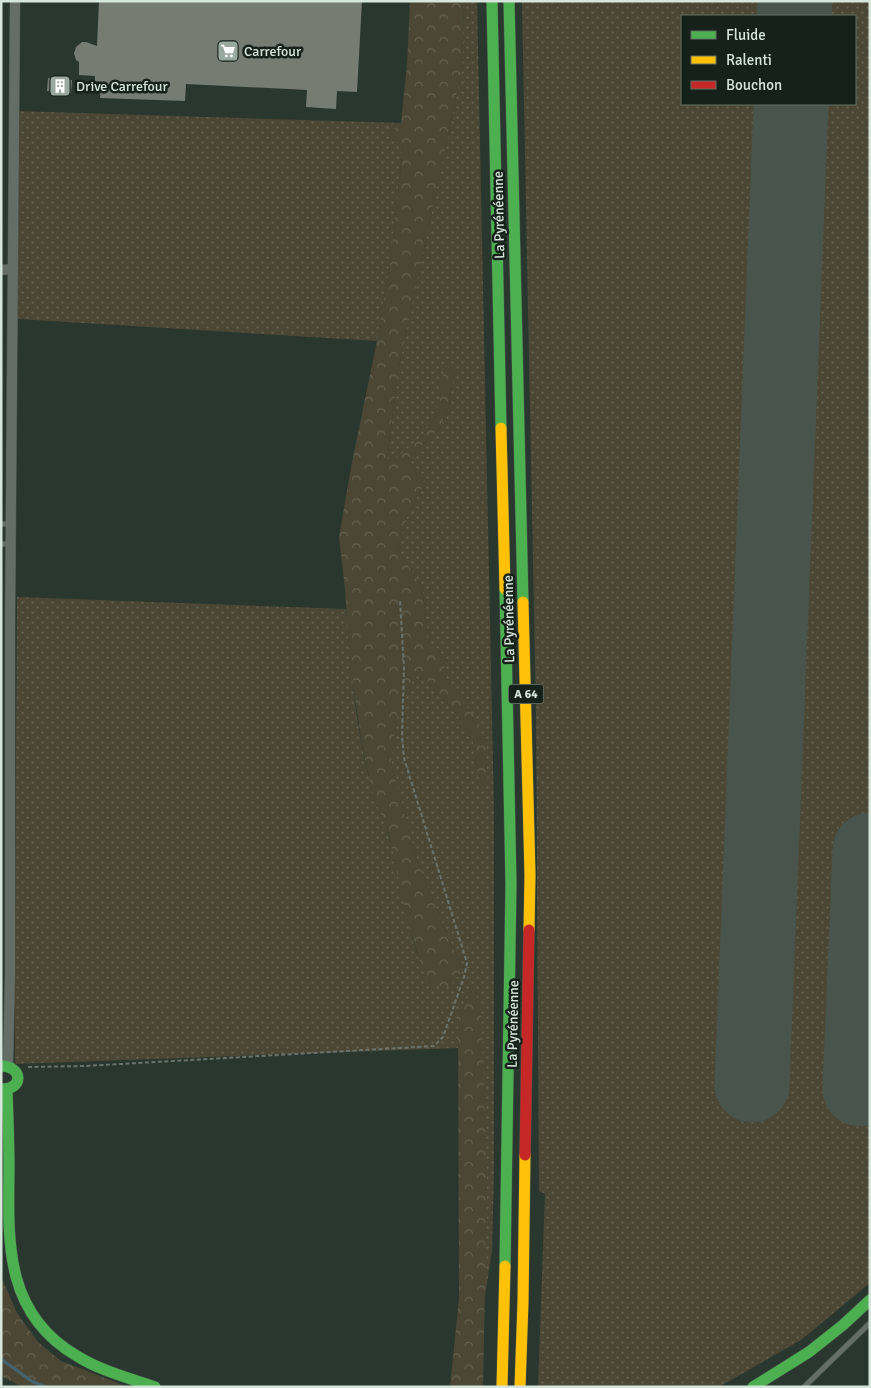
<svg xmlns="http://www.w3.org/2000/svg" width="871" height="1388" font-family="Signika,sans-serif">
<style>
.grass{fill:url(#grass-dots);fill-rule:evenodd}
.forest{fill:url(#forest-crowns)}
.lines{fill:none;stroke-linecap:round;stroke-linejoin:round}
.stream{stroke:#43646f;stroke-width:3}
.runway{stroke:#48544c;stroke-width:75}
.building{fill:#757d73}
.lane-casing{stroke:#46524a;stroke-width:6}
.street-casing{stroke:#46524a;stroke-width:11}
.fast-casing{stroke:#46524a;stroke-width:12}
.slow-casing{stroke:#46524a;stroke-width:12}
.jam-casing{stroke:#46524a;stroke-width:12}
.path{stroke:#6a736d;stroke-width:2;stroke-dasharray:4 2.5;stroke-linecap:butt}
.lane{stroke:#646e67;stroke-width:5}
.street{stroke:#646e67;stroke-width:10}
.fast{stroke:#4caf50;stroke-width:11}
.slow{stroke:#ffc107;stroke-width:11}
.jam{stroke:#c62828;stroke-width:11}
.labels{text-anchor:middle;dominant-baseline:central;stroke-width:5;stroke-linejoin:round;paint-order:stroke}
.shield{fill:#16211a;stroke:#9daba1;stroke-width:1}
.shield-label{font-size:12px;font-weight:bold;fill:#d7e6db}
.poi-label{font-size:14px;fill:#d7e6db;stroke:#16211a;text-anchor:start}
.street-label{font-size:14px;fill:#d7e6db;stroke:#16211a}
</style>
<defs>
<pattern id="grass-dots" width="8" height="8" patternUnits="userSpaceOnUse" patternTransform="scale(1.25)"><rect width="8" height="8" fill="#4c4735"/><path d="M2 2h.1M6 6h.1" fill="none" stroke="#656252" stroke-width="1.8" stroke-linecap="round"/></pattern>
<pattern id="forest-crowns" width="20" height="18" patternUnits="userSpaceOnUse" patternTransform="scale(1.25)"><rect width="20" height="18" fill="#4c4735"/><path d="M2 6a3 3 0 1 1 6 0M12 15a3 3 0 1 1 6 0" fill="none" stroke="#656252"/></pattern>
</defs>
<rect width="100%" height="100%" fill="#2a372e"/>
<path class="grass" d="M464,1H477L494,813V1171L492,1250L485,1296L481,998L471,991L458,1020V1048L15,1064V925L17,597L346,609C351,671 356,733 373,793C377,808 385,821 389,836C403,885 406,939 431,985L464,968L449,941L416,857L391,762L399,704L418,673L433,687L456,713L473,738L477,770L481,786L486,747L459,698L446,680L443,659L438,649L429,642L422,587L398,549L407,517L424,484L408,459L439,429L449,407L454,372L447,367L441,379V395L435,418L422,436L386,468L398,371L462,69Z
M522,1H870V1283L801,1340L719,1387H538L545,1194L539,1191L536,713ZM682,16H855V104H682Z
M16,111L401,123L390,132L403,147L391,258L377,341L17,319Z"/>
<path class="forest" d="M410,1H464L462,69L398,371L386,467L422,436L435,418L441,395V379L447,367L454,372L449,407L439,429L408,459L424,484L407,517L398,549L422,587L429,642L438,649L443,659L446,680L478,721L486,747L488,785L481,787L477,770L473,738L456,713L433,687L418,673L399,704L391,762L416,857L449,941L464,968L450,987L431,985L423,971L408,923L389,834L373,795L362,745L350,665L345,589L339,537L352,462L377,341L391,258L403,147L390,132L401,123L407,65Z
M471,991L481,998L487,1186L483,1387H450L459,1298L458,1020Z
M1,1276L17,1313L38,1342L61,1361L128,1387H23L1,1376Z"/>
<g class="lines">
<path class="stream" d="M1,1359L33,1382L46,1387"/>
<path class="runway" d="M794,16L795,1
M752,1085L791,104
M860,1089L870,850"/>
</g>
<path class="building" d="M99,1H362L357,92L337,91L336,109L306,107L307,90L186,84L185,101L100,98L101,82L95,81V76L79,75V62L76,60L74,53L76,47L82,42H86L97,46Z
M48,78L72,80L71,93L47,91Z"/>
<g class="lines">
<g class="lane-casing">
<path id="lane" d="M1,524H11
M1,544H10
M804,1387L870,1323"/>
</g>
<g class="street-casing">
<path id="street" d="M1,270L13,269
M8,1065L10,975V623L15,1"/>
</g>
<g class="fast-casing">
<path id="fast" d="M492,1L501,428
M509,1L523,602
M505,589L511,884L505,1266
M1,1066C23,1066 24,1090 1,1089
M7,1090C8,1117 9,1143 9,1170C8,1244 5,1314 77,1356C101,1371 129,1378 155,1387
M753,1387L809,1352L843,1325L870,1300"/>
</g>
<g class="slow-casing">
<path id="slow" d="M501,428L505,589
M523,602L530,875L529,930
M502,1387L505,1266
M520,1387L523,1302L525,1155"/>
</g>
<g class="jam-casing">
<path id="jam" d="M525,1155L529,930"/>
</g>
<path class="path" d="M28,1067L86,1066L434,1046L443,1037L464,977L467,963L404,758L402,736L404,668L400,601"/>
<use href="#lane" class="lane"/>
<use href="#street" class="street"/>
<use href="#fast" class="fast"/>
<use href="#slow" class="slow"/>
<use href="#jam" class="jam"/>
</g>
<defs>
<g id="supermarket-square" transform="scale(1.125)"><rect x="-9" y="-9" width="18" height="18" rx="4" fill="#9aa99e" stroke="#16211a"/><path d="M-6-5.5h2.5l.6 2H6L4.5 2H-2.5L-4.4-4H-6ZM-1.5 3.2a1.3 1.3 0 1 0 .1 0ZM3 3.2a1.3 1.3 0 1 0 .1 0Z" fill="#fff"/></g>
<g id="building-square" transform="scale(1.125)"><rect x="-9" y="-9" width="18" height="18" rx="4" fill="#9aa99e" stroke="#16211a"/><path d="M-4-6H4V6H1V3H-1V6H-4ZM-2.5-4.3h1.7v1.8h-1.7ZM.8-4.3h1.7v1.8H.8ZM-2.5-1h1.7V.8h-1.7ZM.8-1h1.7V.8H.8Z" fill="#fff"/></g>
</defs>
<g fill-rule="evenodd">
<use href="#supermarket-square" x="228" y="51"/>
<use href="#building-square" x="60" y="86"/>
</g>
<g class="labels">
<rect class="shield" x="508.5" y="684.5" width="35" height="19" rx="4"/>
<g class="shield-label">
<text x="526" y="694">A 64</text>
</g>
<g class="poi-label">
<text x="244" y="51">Carrefour</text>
<text x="76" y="86">Drive Carrefour</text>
</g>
<g class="street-label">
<text transform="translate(499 215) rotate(-91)">La Pyrénéenne</text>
<text transform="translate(509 619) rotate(-91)">La Pyrénéenne</text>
<text transform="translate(513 1024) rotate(-89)">La Pyrénéenne</text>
</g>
</g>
<rect width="871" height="1388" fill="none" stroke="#d7e6db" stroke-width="5"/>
<rect x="681" y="15" width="175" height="90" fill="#16211a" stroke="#637067"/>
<rect x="691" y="31" width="25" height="8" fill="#4caf50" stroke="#637067"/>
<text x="726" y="40" font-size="15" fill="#d7e6db">Fluide</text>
<rect x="691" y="56" width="25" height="8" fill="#ffc107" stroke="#637067"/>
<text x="726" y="65" font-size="15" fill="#d7e6db">Ralenti</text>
<rect x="691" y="81" width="25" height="8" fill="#c62828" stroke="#637067"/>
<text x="726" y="90" font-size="15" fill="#d7e6db">Bouchon</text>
</svg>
